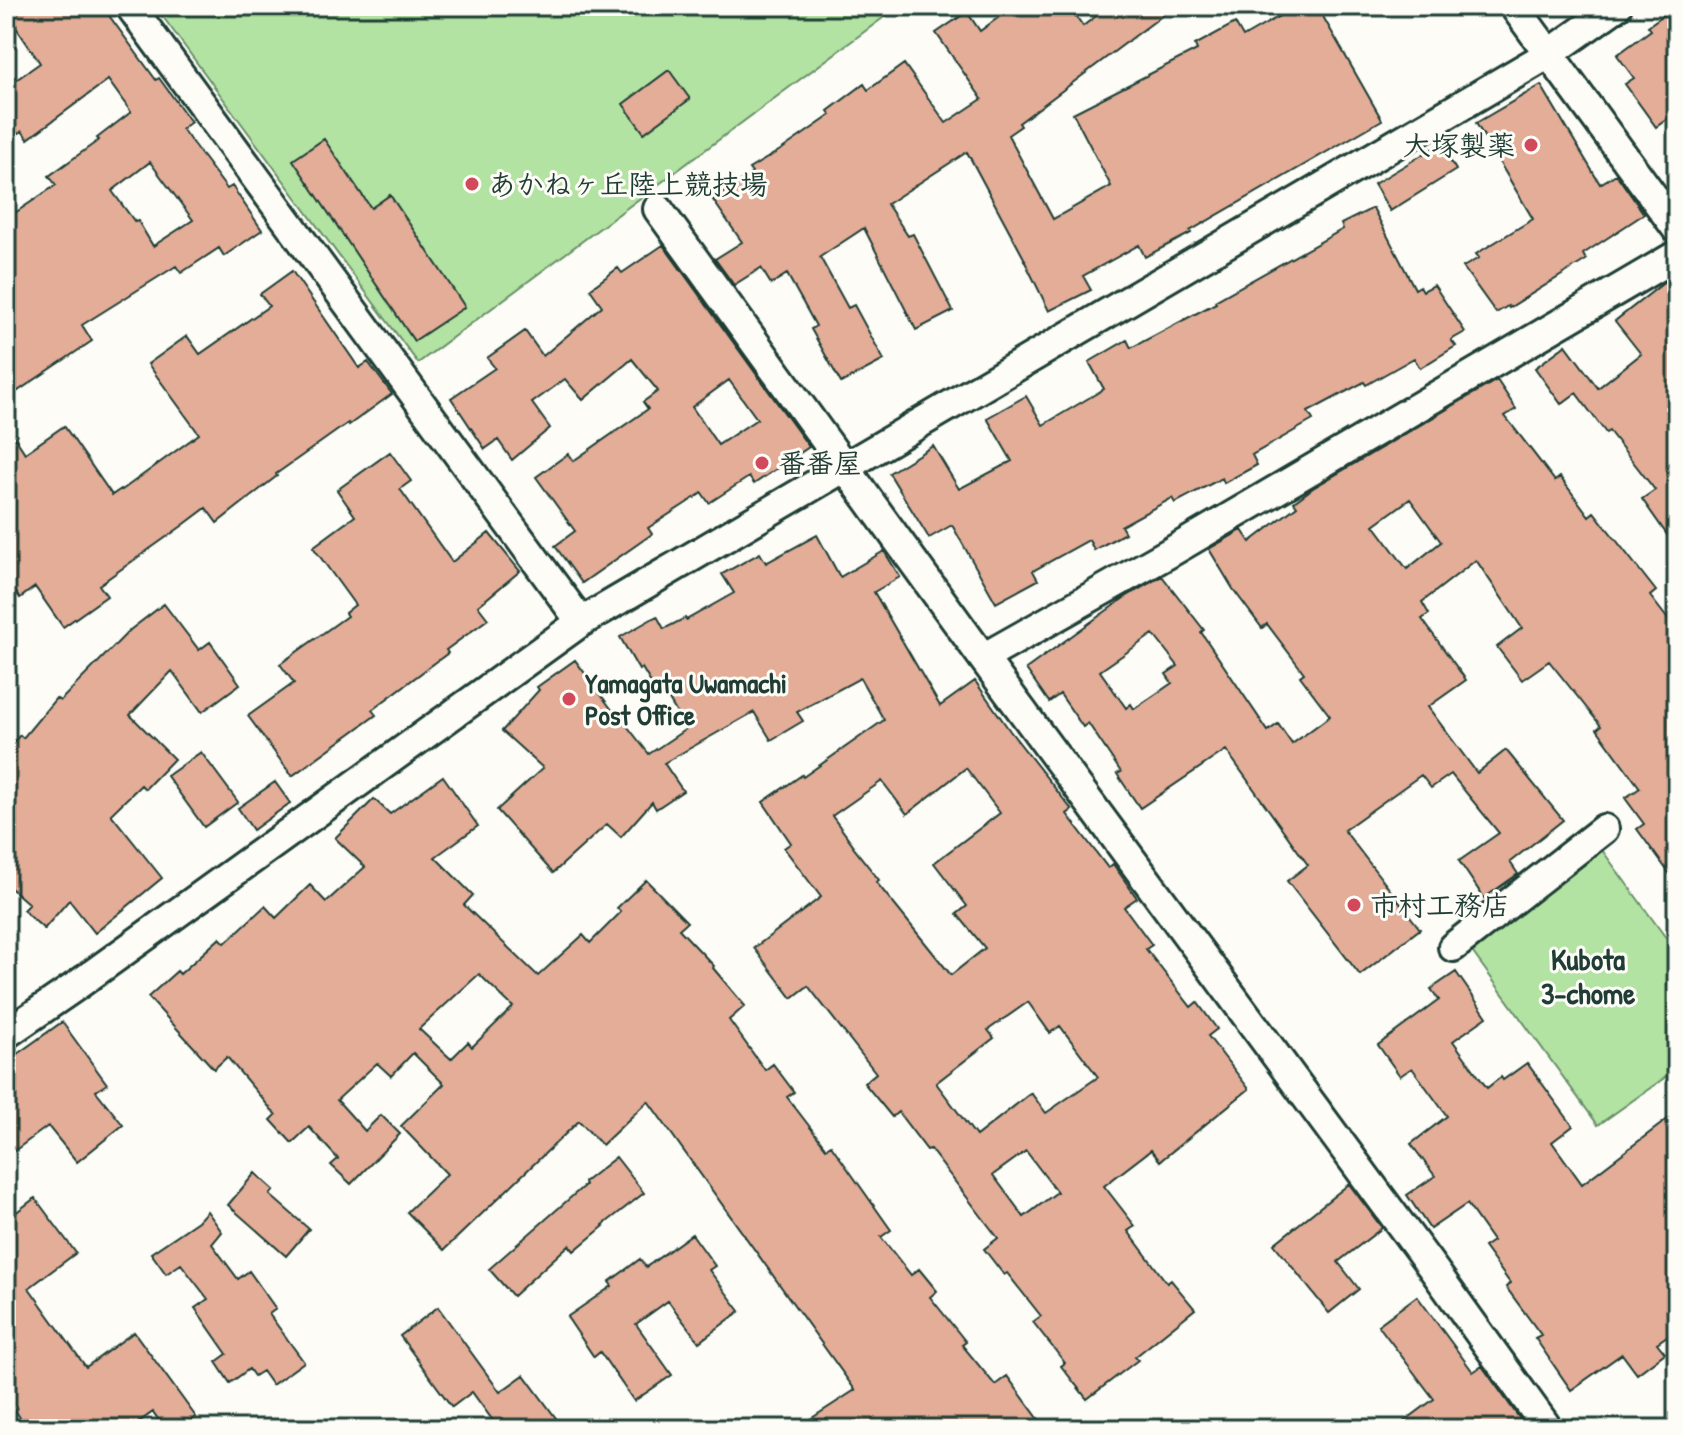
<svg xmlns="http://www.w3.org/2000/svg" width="1683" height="1435" font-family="'Patrick Hand','Klee One',sans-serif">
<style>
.green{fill:#b3e3a2;stroke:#69906b;stroke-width:2}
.building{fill:#e3ad98;stroke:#1f3d34;stroke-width:2;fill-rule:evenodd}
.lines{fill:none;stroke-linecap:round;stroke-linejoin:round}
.minor-casing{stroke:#1f3d34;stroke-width:34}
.minor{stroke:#fdfcf7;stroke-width:28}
.poi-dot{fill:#d1495b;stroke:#fdfcf7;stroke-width:3}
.labels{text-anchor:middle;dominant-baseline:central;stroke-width:6;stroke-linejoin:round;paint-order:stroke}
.poi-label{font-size:28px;font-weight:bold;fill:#1f3d34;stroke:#fdfcf7;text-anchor:start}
.neighbourhood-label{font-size:30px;font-weight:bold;fill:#1f3d34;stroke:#fdfcf7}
</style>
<rect width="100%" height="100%" fill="#fdfcf7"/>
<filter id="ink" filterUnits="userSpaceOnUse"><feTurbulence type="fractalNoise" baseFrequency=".0125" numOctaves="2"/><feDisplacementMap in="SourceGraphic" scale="16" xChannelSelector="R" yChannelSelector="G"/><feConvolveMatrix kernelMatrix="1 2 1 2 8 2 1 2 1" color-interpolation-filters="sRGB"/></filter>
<g filter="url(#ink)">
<path class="green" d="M155,6H899L418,363Z
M1602,850L1677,953V1069L1598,1125L1468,946Z"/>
<path class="building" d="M25,6H102L156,80L159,78L191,122L182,129L227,189L232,186L262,230L224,256L219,248L181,273L176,266L82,325L92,341L6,399V219L56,185L49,176L99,140L97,138L131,112L108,80L28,139L22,131L6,142V87L40,63L9,17ZM150,162L193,220L153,246L138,221L135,222L112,191Z
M1014,6H1069L1083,26L1109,6H1175L1019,123L1021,126L1008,135L1053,219L1111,186L1073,113L1197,50L1195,45L1235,23L1243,37L1297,6H1317L1382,120L1190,231L1191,233L1145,257L1139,245L1083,276L1091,290L1049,311L1024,260H1025L967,152L887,204L908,236L913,234L953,311L916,330L864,228L820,257L848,308L854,305L884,360L841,383L811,329L816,326L787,274L771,284L761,268L734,285L715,259L742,242L713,200L752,173L749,169L782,149L831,115L828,111L864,84L868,90L904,64L946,123L982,99L936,33L967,12L980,31Z
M1676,6H1677V112L1656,127L1625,84L1634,78L1617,55L1651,30L1648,26Z
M669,70L690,99L644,133L623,104Z
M1541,85L1600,184L1616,174L1644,214L1583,254L1586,260L1509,308L1508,306L1496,313L1463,267L1479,258L1476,254L1533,219L1476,123Z
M324,139L371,208L390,195L465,307L414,341L293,160Z
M1440,144L1456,170L1390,211L1374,184Z
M1373,208L1415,289L1420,286L1423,291L1434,285L1465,332L1451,340L1456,346L1420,368L1414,358L1366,385L1364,382L1308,412L1313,420L1252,455L1257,465L1224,483L1222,478L1175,503L1172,498L1121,526L1125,533L1094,550L1089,540L1033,571L1038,580L996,603L952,525L929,538L889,473L933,446L959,489L1012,461L987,418L1026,396L1043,425L1104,389L1089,362L1127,340L1131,348L1216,303L1215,301L1343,229L1341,224Z
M663,245L809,447L754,484L749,477L709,503L702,493L648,528L652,534L582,583L555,546L575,531L536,477L568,454L573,461L648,409L643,402L658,391L632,359L583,400L565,379L532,403L550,428L512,460L498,440L485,449L451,398L495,368L487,358L525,331L543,356L602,306L590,289L618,268L622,273ZM729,380L757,419L718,445L692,407Z
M292,271L359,368L368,362L392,394L349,425L348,423L276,474L277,476L217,523L206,508L182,526L99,585L107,596L63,627L35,587L20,598L6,578V424L25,453L64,426L112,495L121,489L122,490L199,434L148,364L187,336L200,354L269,306L260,294Z
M1666,281L1677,296V549L1642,499L1655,490L1609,431L1606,433L1576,393L1561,404L1535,368L1566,345L1598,388L1641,354L1615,321Z
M1497,380L1516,409L1505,416L1555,481L1560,477L1589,516L1594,512L1656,591L1650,596L1677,631V884L1637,829L1644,824L1625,798L1640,788L1597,729L1601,726L1549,661L1522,680L1497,647L1522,628L1476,560L1422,602L1429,614L1422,619L1466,680L1428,707L1477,773L1506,750L1563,820L1510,862L1518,874L1484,898L1459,861L1499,833L1451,774L1431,788L1421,775L1344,830L1420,929L1360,975L1287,881L1308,865L1226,750L1140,808L1117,774L1121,772L1088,723L1083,727L1060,694L1049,702L1026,669L1124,598L1162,576L1204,630L1201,632L1268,731L1278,724L1292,744L1330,716L1300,676L1304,673L1267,624L1262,628L1233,589L1209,549L1242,530L1250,542L1297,506L1294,502L1313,488ZM1410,499L1441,542L1407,569L1374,525ZM1153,634L1178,666L1166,674L1172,683L1134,709L1131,704L1126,708L1100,671Z
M390,452L411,481L400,489L452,562L489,533L520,571L478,606L488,619L446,650L448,653L372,710L376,715L292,776L248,716L294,683L280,664L347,616L345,613L355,605L313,547L355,516L337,490Z
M817,535L840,577L884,551L900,577L874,592L940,706L975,681L1010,731L1072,810L1067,814L1108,868L1113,864L1137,898L1124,907L1152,945L1146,949L1191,1007L1197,1002L1217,1029L1208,1036L1249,1089L1160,1161L1151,1150L1104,1186L1135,1226L1128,1231L1167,1283L1171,1280L1195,1309L1135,1357L1138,1360L1087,1399L1061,1366L1065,1363L1033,1322L1041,1316L1007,1273L1004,1275L984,1249L998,1238L930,1149L927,1150L898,1112L892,1117L864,1083L876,1073L808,986L792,998L754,948L821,897L784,848L791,843L763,802L802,775L803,777L884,720L860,678L797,712L803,721L771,740L754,712L664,763L683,791L656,809L652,802L621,837L607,824L553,873L497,810L543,768L502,731L539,690L537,687L575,660L618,718L620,717L649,754L686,729L664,691L658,695L642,668L639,670L620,637L657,616L664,629L685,618L686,620L734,593L722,574L760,553L766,563ZM966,768L1000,813L934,863L967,906L957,914L985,948L951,975L876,882L879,880L853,847L854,846L832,816L882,781L907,814ZM1028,1002L1050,1033L1060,1026L1098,1077L1046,1113L1031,1093L976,1136L936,1083L994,1038L988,1030ZM1026,1151L1057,1192L1024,1217L993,1175Z
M164,604L199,650L210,642L240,684L202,712L172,671L130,715L174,759L145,789L141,785L111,814L162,878L95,933L69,900L44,929L23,910L29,904L6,884V750L20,735L23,738L56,698L60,701L130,630Z
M201,752L238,802L204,827L167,776Z
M443,776L478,826L435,857L473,895L464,905L538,976L583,935L590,943L621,912L617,908L646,880L687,922L679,929L714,966L713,968L745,1006L729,1020L765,1070L773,1064L794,1092L787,1097L826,1148L831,1145L891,1230L881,1237L911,1275L919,1269L937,1291L930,1297L966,1342L962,1345L995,1385L1007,1376L1046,1429H795L855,1390L648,1101L602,1145L579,1121L444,1250L407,1212L447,1174L401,1126L444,1084L413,1053L391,1076L377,1063L337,1100L365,1131L381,1115L400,1134L351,1184L331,1165L338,1159L309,1127L292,1143L271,1120L276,1115L227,1057L214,1069L148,997L177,971L180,974L220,938L225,943L265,906L276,918L310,885L326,902L365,867L335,838L374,799L390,814ZM479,974L513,1007L472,1047L468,1042L451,1059L419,1029Z
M275,782L290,803L253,830L238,808Z
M1456,972L1487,1017L1453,1041L1487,1088L1501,1077L1503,1080L1527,1063L1573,1126L1552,1142L1582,1184L1677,1112V1329L1657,1343L1665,1353L1637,1374L1622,1354L1571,1390L1535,1338L1541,1335L1506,1287L1510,1283L1484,1247L1493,1241L1467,1204L1430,1229L1407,1195L1435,1176L1411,1144L1447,1116L1412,1068L1400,1076L1378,1045L1439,1000L1431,989Z
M62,1022L107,1084L96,1091L123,1125L77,1162L48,1126L6,1157V1062Z
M616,1157L644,1193L603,1225L604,1226L574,1251L569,1245L513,1296L489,1269L585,1185L584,1182Z
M255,1173L274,1190L270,1195L309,1229L286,1256L228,1205Z
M1349,1184L1382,1228L1338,1262L1359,1289L1329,1313L1274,1244Z
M35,1198L76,1253L29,1288L86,1367L134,1332L196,1417L180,1429H165L153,1412L129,1429H28L14,1409L6,1415V1220Z
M207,1211L222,1232L212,1244L238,1279L249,1271L276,1309L269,1314L304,1362L272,1385L262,1371L254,1376L249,1369L230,1383L216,1362L227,1354L195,1308L208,1299L181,1264L166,1274L151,1253L198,1221Z
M692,1234L715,1266L709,1270L740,1311L699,1342L668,1301L636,1324L672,1375L634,1401L600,1352L594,1357L567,1317L612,1286L609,1282L640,1259L646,1267Z
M1417,1296L1473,1372L1482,1366L1527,1429H1394L1434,1399L1378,1325Z
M438,1307L500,1392L524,1375L564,1429H499L472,1392L452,1407L400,1336Z"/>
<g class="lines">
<g class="minor-casing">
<path id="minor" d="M130,6L581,622
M1514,6L1677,229
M658,209L983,658L1431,1266L1548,1429
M983,658L1169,553L1677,255
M1453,947L1604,829
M6,1034L76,986L581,622L1549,54L1617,6"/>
</g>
<use href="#minor" class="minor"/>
</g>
</g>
<g class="poi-dot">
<circle cx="1531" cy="145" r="8"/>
<circle cx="472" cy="184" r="8"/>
<circle cx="762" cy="463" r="8"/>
<circle cx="569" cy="699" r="8"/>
<circle cx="1354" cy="905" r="8"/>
</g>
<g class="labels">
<g class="poi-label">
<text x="1515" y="145" text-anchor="end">大塚製薬</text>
<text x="488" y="184">あかねヶ丘陸上競技場</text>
<text x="778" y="463">番番屋</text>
<text x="585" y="683">Yamagata Uwamachi<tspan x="585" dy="32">Post Office</tspan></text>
<text x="1370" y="905">市村工務店</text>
</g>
<g class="neighbourhood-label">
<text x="1588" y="959">Kubota<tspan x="1588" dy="34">3-chome</tspan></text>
</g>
</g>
<rect width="1683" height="1435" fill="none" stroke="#fdfcf7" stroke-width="32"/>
<rect x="16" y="16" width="1651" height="1403" fill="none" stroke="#1f3d34" stroke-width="3" filter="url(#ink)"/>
</svg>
